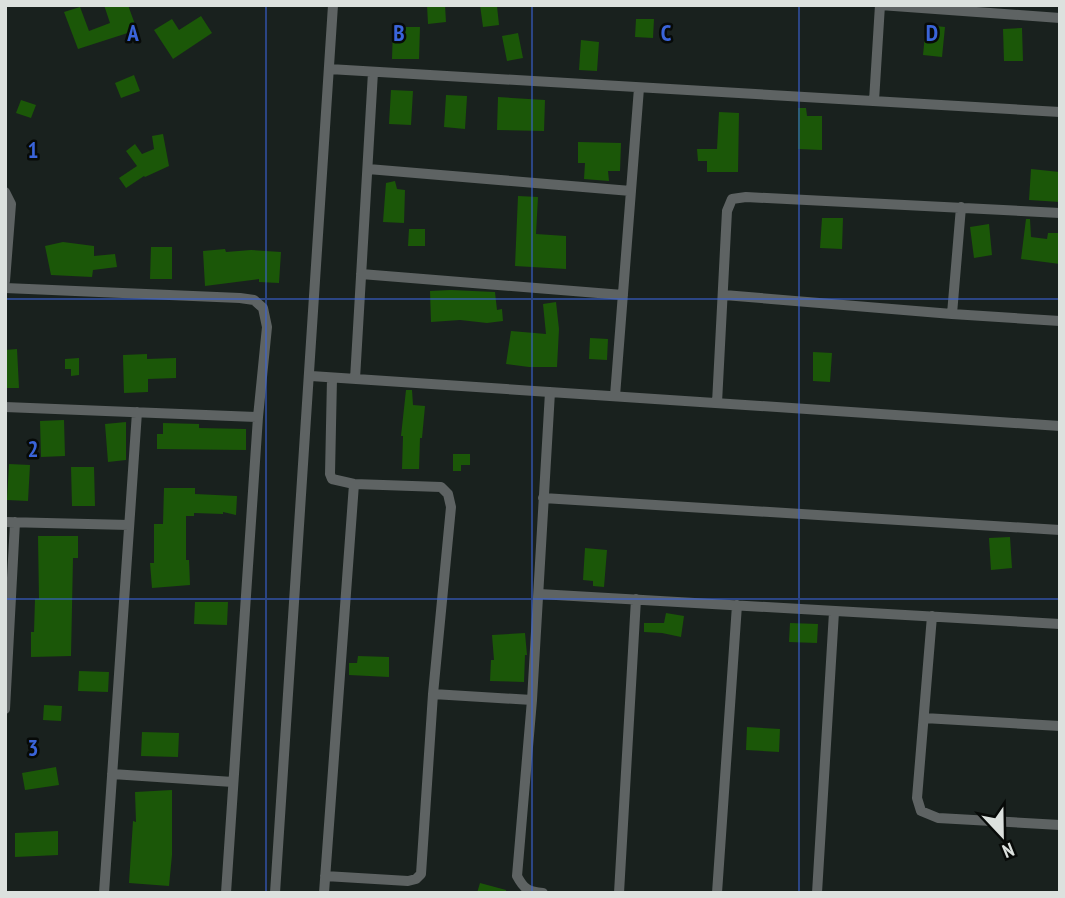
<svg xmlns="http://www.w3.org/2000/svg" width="1065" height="898" font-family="'PT Sans Narrow',sans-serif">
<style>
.building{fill:#1b5708}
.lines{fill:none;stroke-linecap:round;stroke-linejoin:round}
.minor{stroke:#5e6363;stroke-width:10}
.grid{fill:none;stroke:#3a64d9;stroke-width:2;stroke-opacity:0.55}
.grid-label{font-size:23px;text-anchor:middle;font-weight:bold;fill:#3a64d9;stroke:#070a08;stroke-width:5;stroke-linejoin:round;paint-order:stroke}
</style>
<rect width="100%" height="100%" fill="#19211e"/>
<path class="building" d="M104,5H128L137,30L78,49L64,12L80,7L89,31L110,23Z
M427,5H445L446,22L428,24Z
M480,5L497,6L499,25L483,27Z
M201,16L212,33L173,59L154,30L172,19L179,30Z
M636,19H654L653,38L635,37Z
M926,25L945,27L942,57L923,55Z
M393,27H420L419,59H392Z
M1022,28L1023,61H1004L1003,29Z
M518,33L523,58L507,61L502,36Z
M581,40L599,42L597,71L579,70Z
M134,75L140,91L121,98L115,83Z
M391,90L413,91L411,125L389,124Z
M446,95L467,96L465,129L444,127Z
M498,97L545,100L544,131L497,130Z
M21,100L36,105L31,118L16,113Z
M798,108H806L807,116H822V150L798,149Z
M719,112L739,113L738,172H707V161H698L697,149H717Z
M163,134L169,166L145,177L144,176L126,188L119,178L137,166L126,151L135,144L142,154L154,149L152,136Z
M578,142L621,143L620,171H608L609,181L584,179L585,163H578Z
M1031,169L1060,172V202L1029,200Z
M395,181L397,189L405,190L404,223L383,222L386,183Z
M518,196L538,197L536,234L566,236V269L515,266Z
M822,218H843L842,249L820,248Z
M1026,219H1030L1031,237L1047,239L1048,233H1060V264L1021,259Z
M989,224L992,255L974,258L970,227Z
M409,229H425V246H408Z
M63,242L94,246V256L115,254L117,267L93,270L92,277L51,275L45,246Z
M151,247H172V279H150Z
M225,249L226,252L251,250L281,252L279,283L259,282V279L205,286L203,251Z
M451,290L495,292L497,310L502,309L503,321L487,323L460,320L431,322L430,291Z
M556,302L559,329L557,367H529L506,364L511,331L546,334L543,304Z
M590,338L608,339L607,360L589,359Z
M17,349L19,388H5V350Z
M813,352L832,353L830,382L813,381Z
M147,354V359L176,358V378L148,379V392L124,393L123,355Z
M79,358V375L71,376V369H65V359Z
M406,390H412L413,405L425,406L422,438H420L419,469H402L403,436H401Z
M64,420L65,456L41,457L40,421Z
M126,422V460L108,462L105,424Z
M163,423L199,424V428L246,429V450L157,449V434H163Z
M453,454H470V465H461V471H453Z
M9,464L30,465L28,501L7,500Z
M71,467H94L95,506H72Z
M164,488H195V494L237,496L236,515L223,512V514L194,513V516H186V560H189L190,585L152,588L150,563H154V524H163Z
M38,536H78V558H73L71,656L31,657V632H34L35,599H39Z
M1010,537L1012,568L991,570L989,538Z
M585,548L607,550L604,587L593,586V581L583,580Z
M195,602H228L227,625L194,624Z
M666,613L684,616L681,637L662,633L644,632V623H664Z
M790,623L818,624L817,643L789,642Z
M525,633L527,655H525L524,682L490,681L491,660H494L492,635Z
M358,656L389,657V677L349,675V663H357Z
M79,671L109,672L108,692L78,691Z
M44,705L62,706L61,721L43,720Z
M747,727L780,729L779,752L746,750Z
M142,732L179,733L178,757L141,756Z
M56,767L59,785L25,790L22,773Z
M172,790V855L169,886L129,883L133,821L136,822L135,792Z
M58,831V855L15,857V833Z
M480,883L506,890V893H477Z"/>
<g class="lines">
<path class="minor" d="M880,5L1060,18
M329,69L1060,112
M874,101L880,5
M368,169L631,191
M5,192L11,204L5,281
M361,274L623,295
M5,288L240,298L254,300L263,308L267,327L258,417L226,893
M724,295L952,314L1060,321
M952,314L961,207
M311,376L1060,426
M355,379L373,72
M615,396L639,88
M717,403L727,211L732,199L746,197L1060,213
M5,407L258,417
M543,498L1060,530
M5,522L129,525
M539,594L1060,624
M932,616L917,798L921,811L938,818L1060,825
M433,694L532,700
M5,709L15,522
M924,718L1060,726
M112,774L233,782
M325,876L408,881L416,879L421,874L433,694L451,507L448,494L441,487L354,484L332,479L330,474L332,378
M104,893L137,412
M275,893L333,5
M324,893L354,484
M543,893C528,892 524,889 517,876L532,700L550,392
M619,893L636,599
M717,893L737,605
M817,893L834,612"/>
</g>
<path class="grid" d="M266,5V893M532,5V893M799,5V893M5,299H1060M5,599H1060"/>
<g class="grid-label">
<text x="133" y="41">A</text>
<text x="399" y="41">B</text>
<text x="666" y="41">C</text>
<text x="932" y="41">D</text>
<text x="33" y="158">1</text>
<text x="33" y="457">2</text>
<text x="33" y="756">3</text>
</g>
<rect width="1065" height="898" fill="none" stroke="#dce1de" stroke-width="14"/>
<g transform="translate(1002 835) rotate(158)" stroke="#070a08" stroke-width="5" paint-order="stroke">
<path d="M0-5L12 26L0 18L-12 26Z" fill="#dce1de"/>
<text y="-10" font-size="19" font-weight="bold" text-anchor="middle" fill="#dce1de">N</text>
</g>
</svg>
